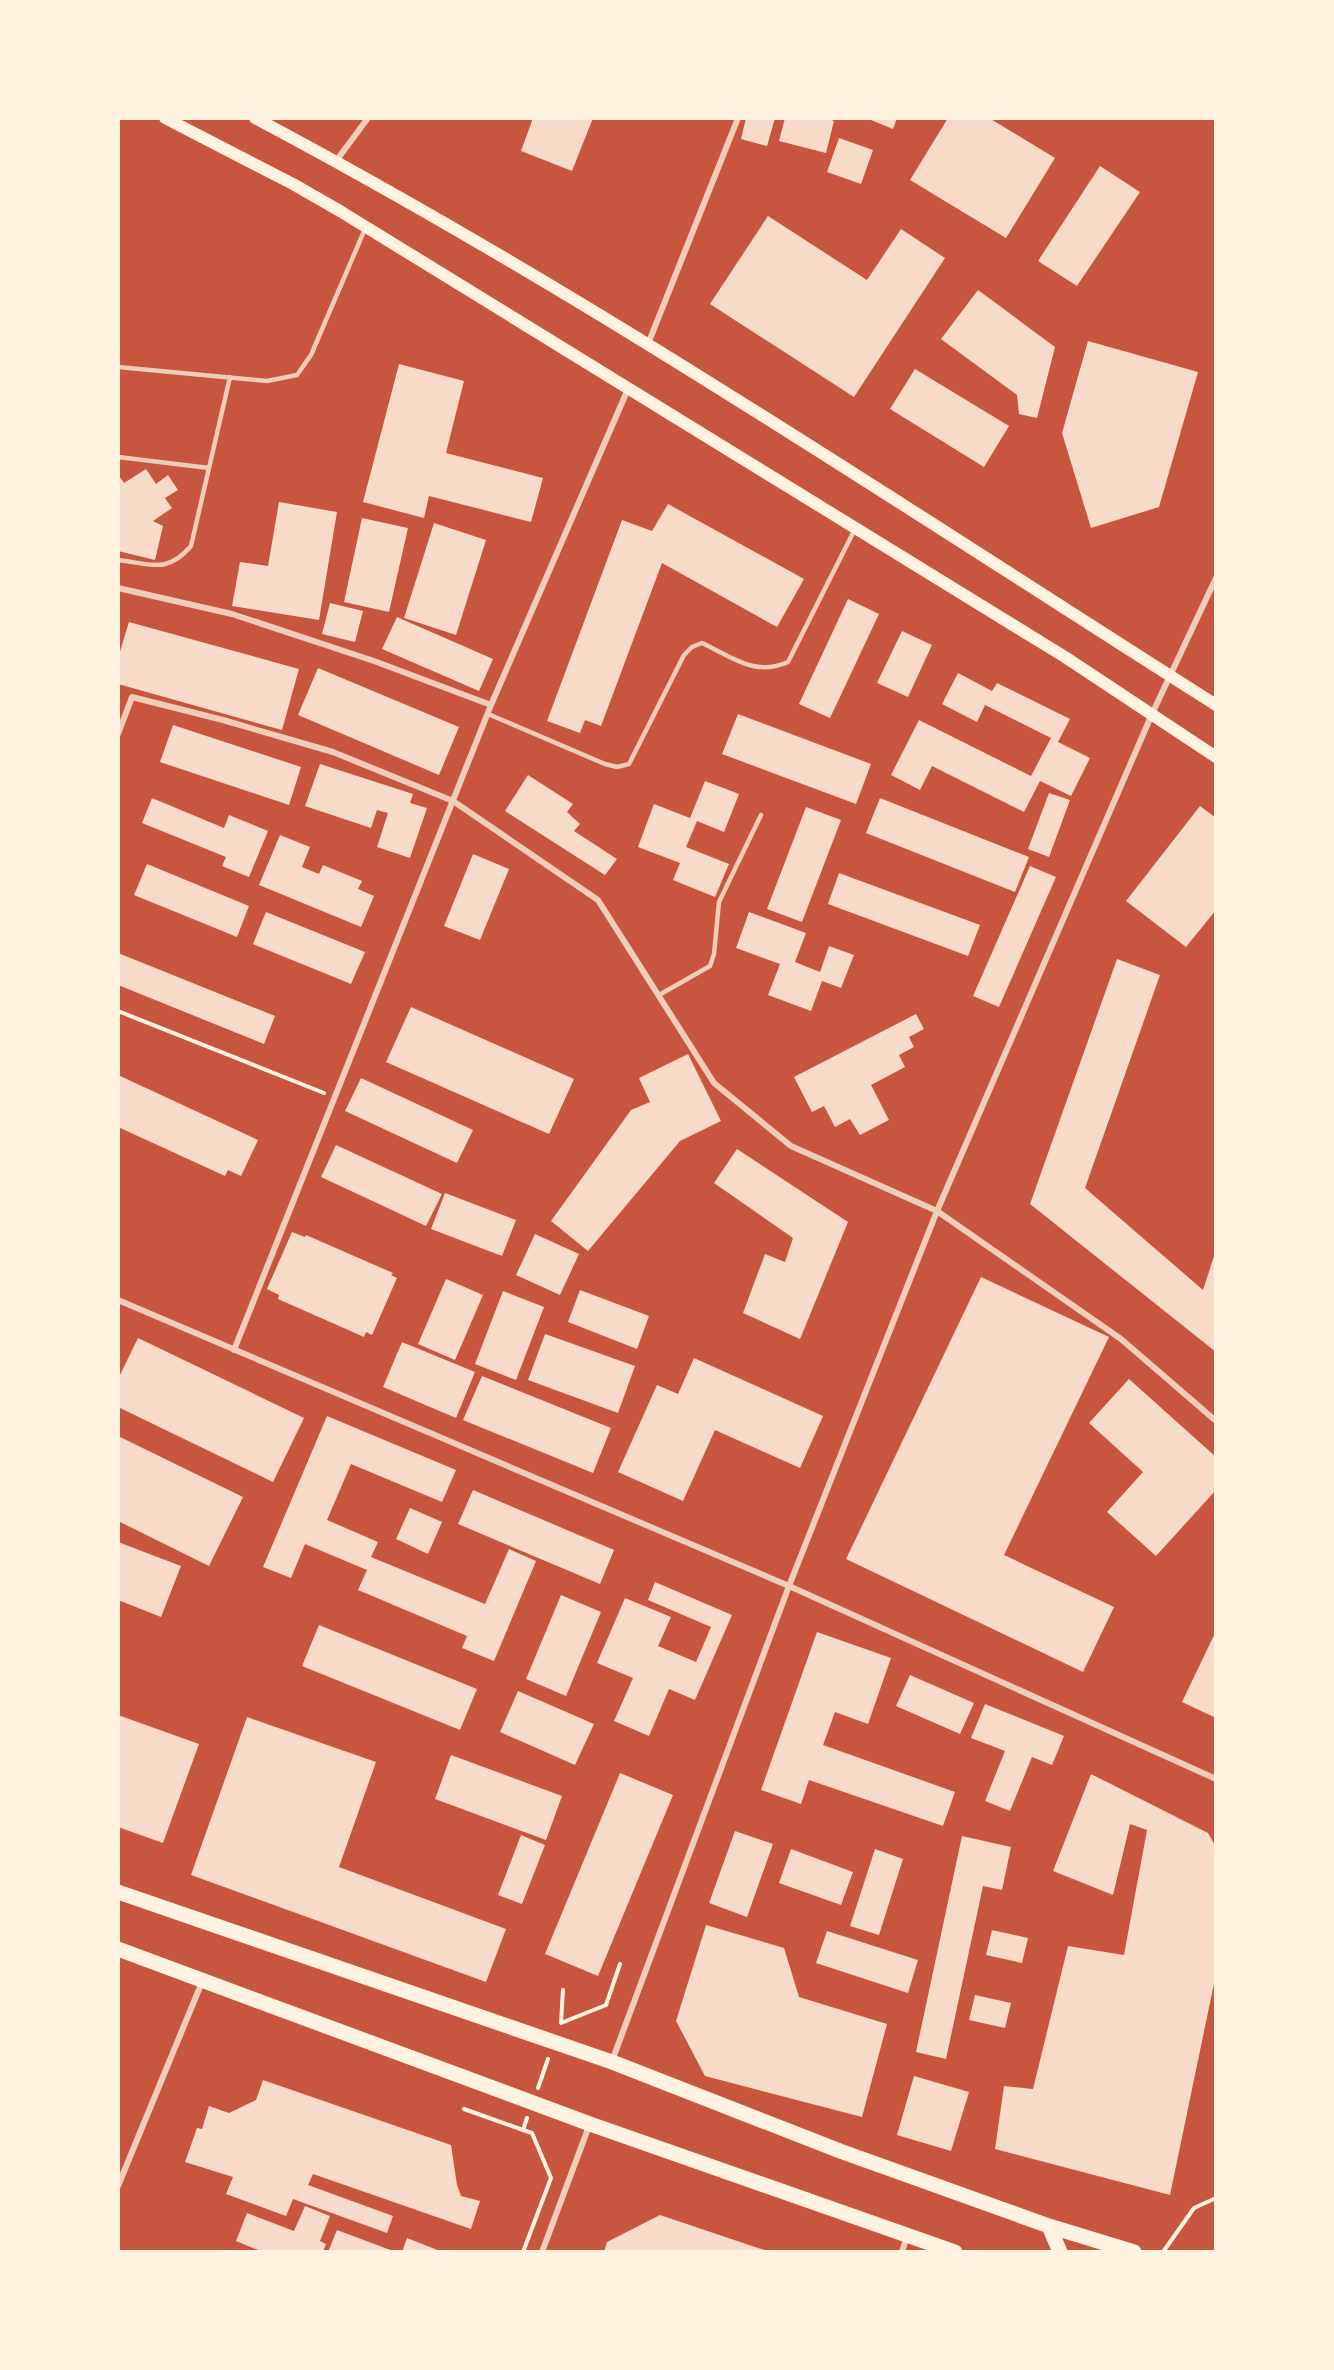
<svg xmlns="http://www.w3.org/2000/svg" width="1334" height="2370" font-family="Literata,serif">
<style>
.building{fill:#f7dbc8}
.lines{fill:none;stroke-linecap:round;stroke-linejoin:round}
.path{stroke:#fff3e0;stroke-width:4}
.service{stroke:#f1ccb7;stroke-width:4.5}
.minor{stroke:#f1ccb7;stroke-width:6}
.secondary{stroke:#fff3e0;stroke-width:12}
.primary{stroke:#fff3e0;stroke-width:15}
</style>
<rect width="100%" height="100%" fill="#c8553d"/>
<path class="building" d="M533,118H593L572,171L521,151Z
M746,118H775L767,146L741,139Z
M785,118H826L834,121L826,153L779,141Z
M866,118H897L893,129Z
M948,118H989L1055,158L1006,238L910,180Z
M839,138L873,150L861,184L827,172Z
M1100,166L1140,192L1077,286L1038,261Z
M768,216L867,280L901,229L945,258L854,397L710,304Z
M978,290L1055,347L1037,418L1019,414L1017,395L941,339Z
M1088,341L1198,372L1159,507L1091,528L1062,433Z
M399,364L464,381L446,453L543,478L531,522L429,496L424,518L363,502Z
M915,369L1009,426L984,467L890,409Z
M146,469L156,484L168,475L178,490L165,498L172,508L153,521L163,526L155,560L118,551V475L124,483Z
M279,502L337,512L319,620L232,606L240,562L268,566Z
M668,504L804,579L777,627L662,563L601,726L585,720L580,733L547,721L622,520L652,531Z
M362,518L408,528L389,612L344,602Z
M434,523L486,540L456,635L404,618Z
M848,599L879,614L830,718L799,704Z
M330,603L363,611L355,642L322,634Z
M397,617L493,659L479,691L382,649Z
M129,622L299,669L282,730L118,684V658Z
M902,631L932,645L908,697L877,683Z
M318,668L459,727L439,775L298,715Z
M958,673L992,691L997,683L1070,719L1058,742L1090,758L1071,796L1040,781L1024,812L932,766L920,790L891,775L919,720L1031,776L1051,738L985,705L977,722L942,704Z
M738,714L871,764L856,804L722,754Z
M173,725L301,767L289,805L160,762Z
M320,764L413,794L410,803L427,808L410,858L377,847L388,813L377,810L371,828L305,806Z
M528,775L573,804L567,812L580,824L574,831L617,859L605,875L505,811Z
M705,781L739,794L724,832L697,821L686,847L729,864L715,897L673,880L680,863L638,847L654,804L690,818Z
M1049,793L1070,800L1049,857L1028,849Z
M152,798L224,828L229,815L268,831L249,877L222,866L226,857L142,823Z
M880,798L1029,857L1015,892L866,833Z
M1200,806L1216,818V910L1186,947L1126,901Z
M806,807L841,820L802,922L767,909Z
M280,835L310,847L302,867L319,874L323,865L362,881L358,889L374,896L361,927L259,885Z
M473,854L509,869L480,940L444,926Z
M147,864L249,906L237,937L134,895Z
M1030,866L1056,877L999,1007L973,996Z
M839,873L980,925L968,956L828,904Z
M266,912L365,952L351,984L253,944Z
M749,912L806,933L795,962L820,972L829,946L854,955L841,988L822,981L811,1011L768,995L780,964L736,948Z
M118,953L275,1016L264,1044L118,985Z
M1117,959L1160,975L1085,1188L1203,1290L1216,1250V1352L1030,1204Z
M411,1007L574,1079L549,1134L386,1062Z
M916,1014L924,1029L909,1037L914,1047L899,1055L905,1067L871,1085L889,1120L860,1135L850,1119L835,1127L824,1106L812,1112L794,1077Z
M688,1054L721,1121L680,1141L588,1251L551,1221L631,1110L650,1102L639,1078Z
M118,1075L258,1140L241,1176L228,1170L225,1176L118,1127Z
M361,1078L473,1130L457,1163L345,1111Z
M336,1145L442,1194L426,1226L321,1177Z
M737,1149L848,1222L800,1339L743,1313L765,1254L785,1262L793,1238L714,1183Z
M445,1193L516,1220L502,1256L431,1229Z
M292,1232L305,1237L306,1235L393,1273L391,1275L397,1278L372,1335L366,1332L364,1337L278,1299L279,1295L267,1289Z
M535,1234L579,1254L560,1295L516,1275Z
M981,1277L1109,1337L1004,1555L1114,1607L1083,1672L846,1559Z
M446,1279L483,1295L455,1360L418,1344Z
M580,1290L649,1316L637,1349L568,1322Z
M503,1291L544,1307L516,1380L475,1364Z
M545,1334L635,1366L618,1413L528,1380Z
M138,1338L304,1418L273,1482L118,1407V1379Z
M402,1342L475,1372L456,1418L383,1387Z
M694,1358L823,1416L800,1468L715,1430L683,1501L618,1472L657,1385L678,1394Z
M482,1376L611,1428L593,1473L463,1420Z
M1129,1379L1216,1457V1490L1156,1556L1107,1512L1143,1472L1089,1423Z
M327,1416L456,1470L442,1502L351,1464L327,1520L378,1542L371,1557L485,1604L509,1549L536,1561L494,1661L462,1648L467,1636L358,1590L367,1570L305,1544L291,1578L263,1567Z
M118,1436L243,1497L209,1566L118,1521Z
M473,1490L614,1550L600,1584L458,1524Z
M410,1508L442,1522L428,1554L396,1539Z
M118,1542L181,1566L161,1617L118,1600Z
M655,1582L732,1615L695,1700L669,1689L649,1736L614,1721L633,1678L597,1663L625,1598L671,1617L658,1646L696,1662L711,1627L648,1600Z
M561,1595L601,1612L566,1696L526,1679Z
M319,1625L477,1689L460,1730L302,1666Z
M1216,1631V1718L1182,1702Z
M817,1632L891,1658L868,1724L835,1712L823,1745L955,1792L943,1826L809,1780L801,1804L761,1790Z
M910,1675L974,1703L960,1734L896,1706Z
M518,1691L594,1724L575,1765L500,1732Z
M985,1704L1064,1736L1052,1765L1032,1757L1010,1811L985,1801L1005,1751L971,1738Z
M118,1715L199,1744L163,1843L118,1827Z
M247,1717L376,1762L339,1867L506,1929L486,1982L191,1875Z
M451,1755L562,1796L546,1840L435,1799Z
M620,1773L673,1795L598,1976L545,1954Z
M1091,1774L1208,1833L1216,1847V1974L1170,2195L995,2149L1004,2086L1033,2089L1068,1946L1124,1955L1147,1830L1130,1824L1113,1895L1053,1871Z
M735,1831L773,1844L747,1917L709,1903Z
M521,1835L545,1845L522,1904L498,1895Z
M962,1836L1011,1847L1002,1890L983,1886L946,2059L916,2052Z
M791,1849L853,1872L841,1905L779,1883Z
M875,1849L903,1859L879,1935L850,1926Z
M706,1925L784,1948L799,1997L887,2024L862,2117L705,2076L676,2021Z
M992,1930L1028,1938L1022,1963L986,1955Z
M827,1931L918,1960L908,1993L816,1963Z
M975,1995L1011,2003L1005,2028L969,2020Z
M914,2076L969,2092L951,2151L897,2135Z
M263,2080L451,2145L457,2185L461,2196L480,2201L471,2229L313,2174L308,2185L393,2216L387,2233L293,2199L286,2216L226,2194L233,2177L185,2162L197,2128L202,2129L209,2106L229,2113L256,2100Z
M305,2206L330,2216L320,2241L326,2244L323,2252H263L236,2241L247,2213L294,2231Z
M660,2215L767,2251V2252H604L607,2242Z
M337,2230L393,2251V2252H328Z
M407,2238L440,2251V2252H402Z"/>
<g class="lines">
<path class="path" d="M118,1011L324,1093
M563,1990L561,2023L606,2005L620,1964
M538,2088L548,2059
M464,2109L523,2130
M523,2252L551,2178L532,2133L523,2130L527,2118
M1163,2252L1194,2208L1216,2198"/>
<path class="service" d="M118,367L267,381L297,375L311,355L365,229
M118,457L209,468
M118,560C152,564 167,574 191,546L230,377
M488,714L605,764L617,767L629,764L684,655L692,647L702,643C732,657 755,677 788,662L855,529
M659,995L710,966L714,954L719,902L761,815"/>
<path class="minor" d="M336,161L368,118
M648,344L738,118
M118,588L232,614L374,661L491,705
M118,734L132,697L223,720L333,752L453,801L598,900L714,1083L791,1146L937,1211L1121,1339L1216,1421
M118,1300L789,1586L1216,1779
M234,1350L491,705L628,389
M612,2061L789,1586L937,1211L1152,714L1216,578
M118,2186L202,1982
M542,2252L589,2126
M902,2252L907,2236"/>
<path class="secondary" d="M165,118L293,184L340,211L1065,657L1216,757
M255,118C587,294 899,504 1216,705"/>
<path class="primary" d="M118,1892L612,2062L840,2151L1049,2226L1134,2252
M118,1949L590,2124L955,2252
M1049,2226L1060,2252"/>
</g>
<rect width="1334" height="2370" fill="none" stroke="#fff3e0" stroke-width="240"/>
</svg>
